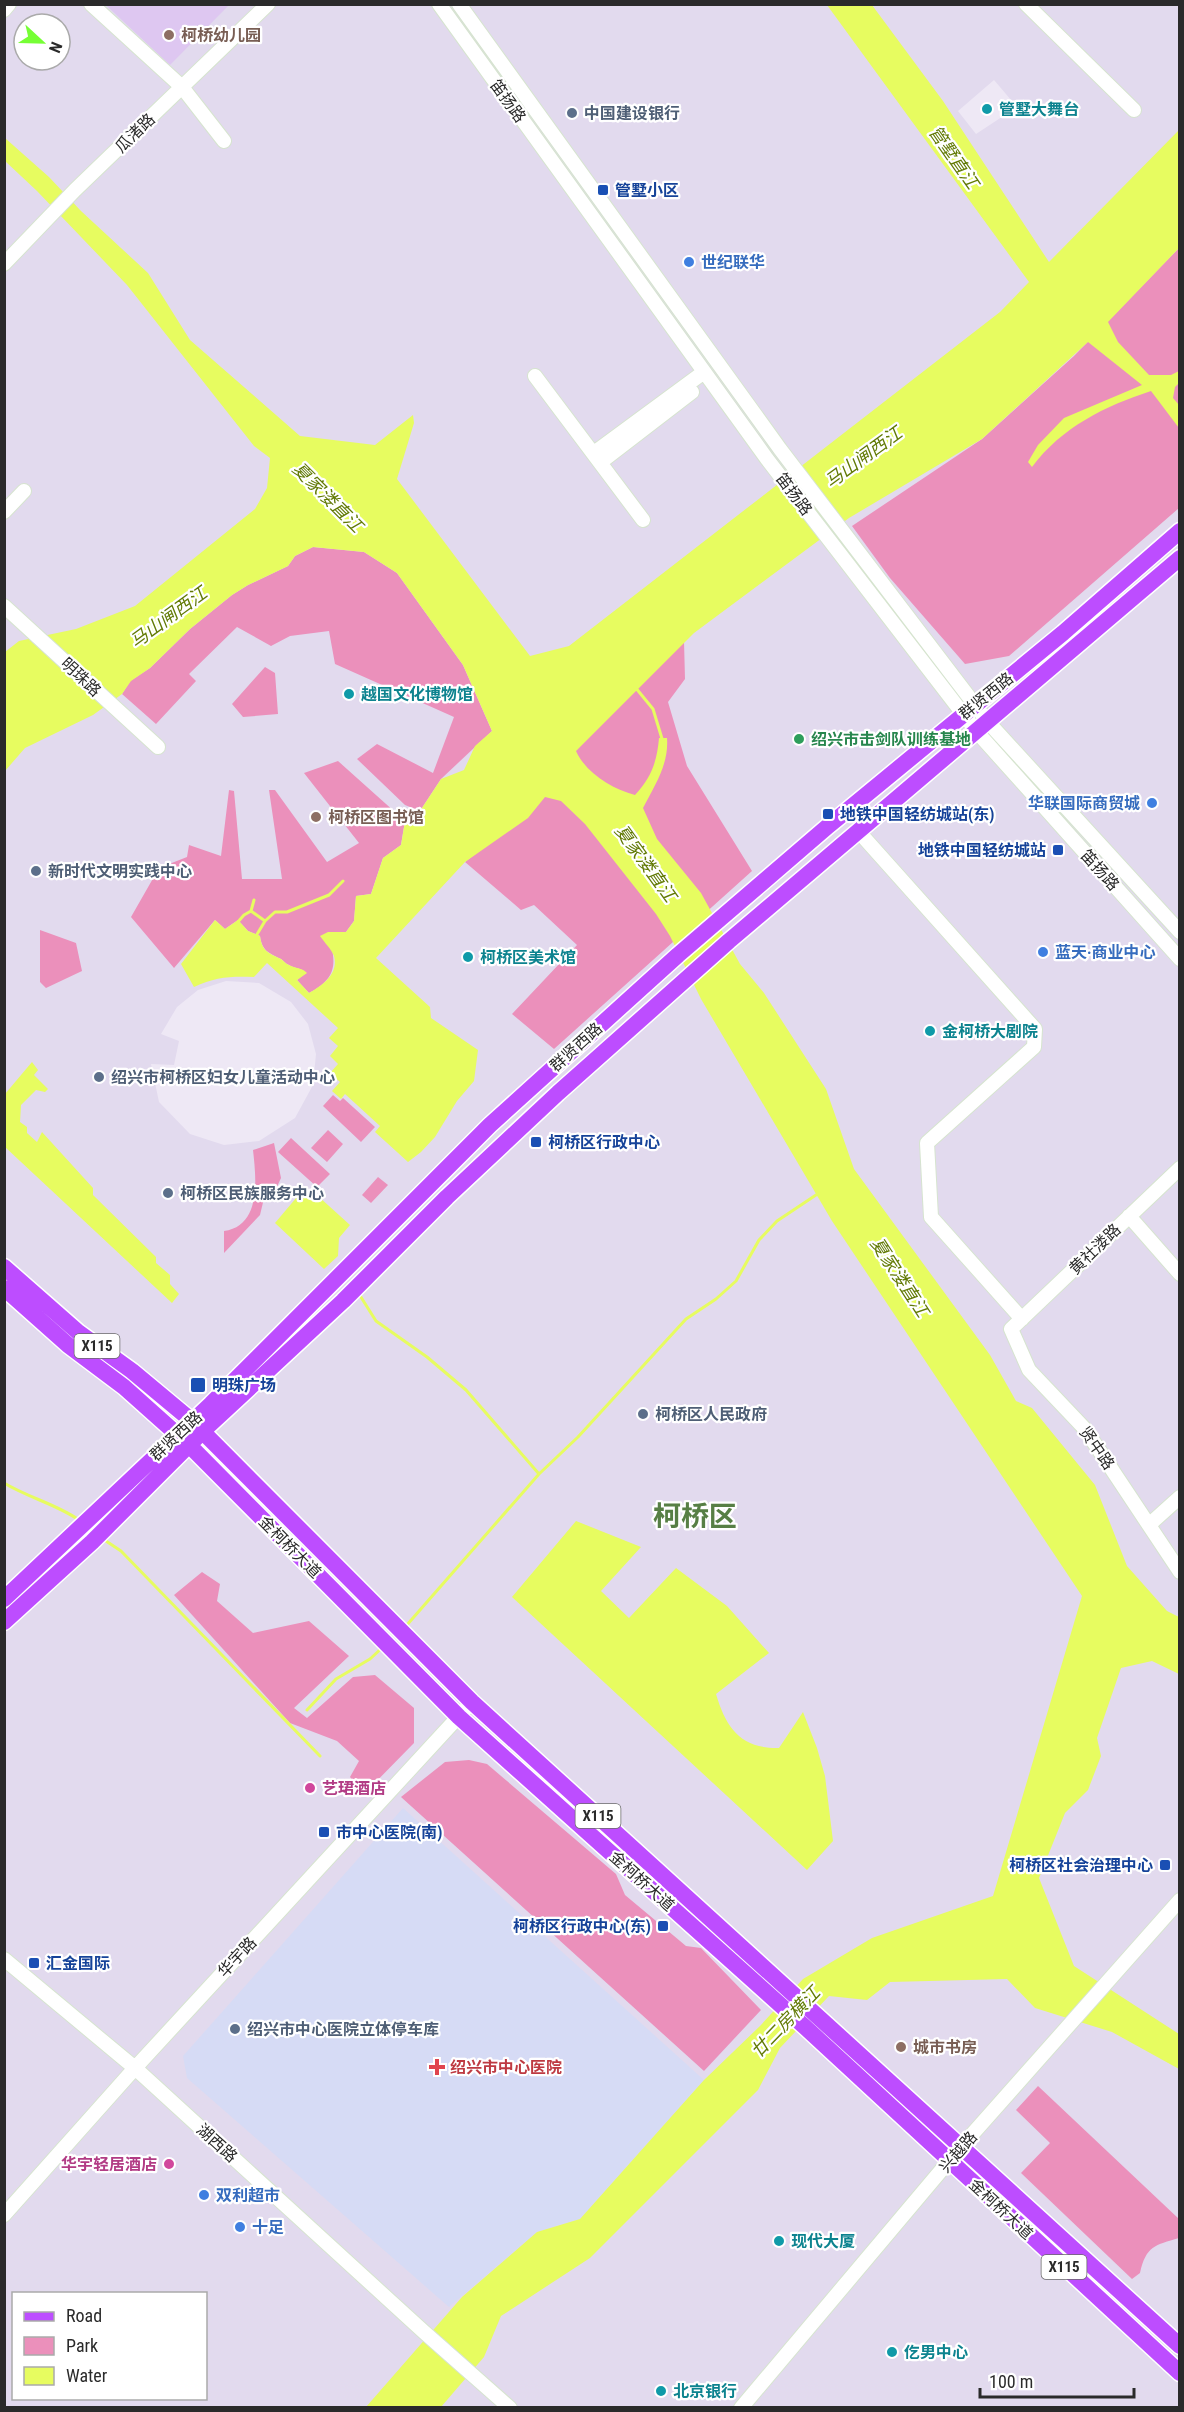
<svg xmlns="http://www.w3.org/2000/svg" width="1184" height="2412" font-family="'Roboto Condensed','Noto Sans SC',sans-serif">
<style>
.education{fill:#dec7f1}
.medical{fill:#d6dbf5}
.green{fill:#eb90bb}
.plaza{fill:#eee8f5}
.water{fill:#e7fc60}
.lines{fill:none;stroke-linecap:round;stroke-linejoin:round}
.stream{stroke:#e7fc60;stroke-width:3}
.minor-casing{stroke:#d6e4cf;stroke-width:16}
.major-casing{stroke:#fff;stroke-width:19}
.minor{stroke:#fff;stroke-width:14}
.major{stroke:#bd4dff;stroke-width:16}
.education-dot{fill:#8d6e63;stroke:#fff;stroke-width:2}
.culture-dot{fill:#0f9aa8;stroke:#fff;stroke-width:2}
.service-dot{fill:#5c6f8a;stroke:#fff;stroke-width:2}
.transit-dot{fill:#1a4fb4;stroke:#fff;stroke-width:2}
.shop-dot{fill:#3f7fe0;stroke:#fff;stroke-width:2}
.leisure-dot{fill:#2e9e5b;stroke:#fff;stroke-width:2}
.hotel-dot{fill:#d1479c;stroke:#fff;stroke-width:2}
.health-dot{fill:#e0444e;stroke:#fff;stroke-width:2}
.labels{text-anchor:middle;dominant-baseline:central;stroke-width:4.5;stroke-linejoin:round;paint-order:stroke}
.shield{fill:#fff;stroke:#6a6a6a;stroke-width:1.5}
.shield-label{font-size:15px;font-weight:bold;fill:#2a2a2a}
.education-label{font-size:16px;font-weight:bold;fill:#785e54;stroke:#fff;text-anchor:start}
.street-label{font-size:16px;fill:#2a2a2a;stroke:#fff}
.culture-label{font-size:16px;font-weight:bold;fill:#0d838f;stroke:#fff;text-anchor:start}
.service-label{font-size:16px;font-weight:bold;fill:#4e5e75;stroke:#fff;text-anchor:start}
.transit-label{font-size:16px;font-weight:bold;fill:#164399;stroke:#fff;text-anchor:start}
.shop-label{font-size:16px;font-weight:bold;fill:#366cbe;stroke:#fff;text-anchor:start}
.leisure-label{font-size:16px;font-weight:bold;fill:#27864d;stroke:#fff;text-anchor:start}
.hotel-label{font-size:16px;font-weight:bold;fill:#b23c85;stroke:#fff;text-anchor:start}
.health-label{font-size:16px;font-weight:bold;fill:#be3a42;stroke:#fff;text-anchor:start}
.water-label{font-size:18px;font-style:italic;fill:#627a05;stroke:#fff}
.town-label{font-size:28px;font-weight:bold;fill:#577f45;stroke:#fff}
</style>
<rect width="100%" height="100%" fill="#e2daee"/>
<path class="education" d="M106,5H229L170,65Z"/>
<path class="medical" d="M403,1808L704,2080L580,2219L537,2232L449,2307L187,2078L183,2056Z"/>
<path class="green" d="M1179,248V508L1009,656L965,664L890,578L852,526L982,439L1074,356Z
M313,547L364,552L397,573L463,665L492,731L441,779L420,811L405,805L357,759L377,744L433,773L454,717L335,664L329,631L290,636L271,646L237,627L189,674L196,681L156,724L122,694L130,681L150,668L190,629L232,595L248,585L288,566L295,556Z
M684,641L685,679L668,702L687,766L752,871L554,1049L512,1014L577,945L534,905L521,910L465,862L493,840L608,716Z
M265,667L275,673L278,714L243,717L232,704Z
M338,761L405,821L401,845L383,858L371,894L356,896L354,921L346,932H328C336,962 339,977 309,993L297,980L306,973C300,967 295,969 289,965C286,964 284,961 281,959C269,953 262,951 260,936L248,931L238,920L225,929L215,920L174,968L131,917L159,868L187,857L189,845L221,856L229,790L234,791L242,879H282L269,790H275L327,862L359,843L304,773Z
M40,930L76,943L82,971L46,988L40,982Z
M333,1095L340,1101L343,1098L375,1127L361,1142L323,1106Z
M328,1130L343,1144L327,1162L311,1148Z
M291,1138L330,1174L317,1187L278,1152Z
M274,1143L281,1178L275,1191L265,1194L260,1215L224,1253V1231C262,1226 256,1177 253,1150Z
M378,1177L388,1185L371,1203L362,1195Z
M202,1572L220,1584L217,1601L253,1633L309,1621L349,1656L294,1708L307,1718L353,1677L375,1675L414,1708V1743L364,1794L350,1777L359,1761L337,1741L290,1723L174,1595Z
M469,1760L487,1764L616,1874L625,1895L686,1946L701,1948L761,2010L704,2071L401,1797L445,1762Z
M1038,2086L1179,2219V2238C1155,2245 1146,2246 1140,2273L1132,2279L1021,2173L1050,2143L1016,2110Z"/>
<path class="plaza" d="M994,80L1017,107L976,134L958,111Z
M226,981L259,983L291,1002L308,1024L316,1054L313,1085L295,1118L259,1141L224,1145L190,1134L159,1102L151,1064L174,1065L179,1041L161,1034L177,1007L198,990Z"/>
<path class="water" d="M827,5H872L943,101L1049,262L1179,130V248L1108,322L1118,342L1149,375H1171L1179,371V383L1175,387L1173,398L1179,405V428L1151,391C1105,406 1062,427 1032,467L1028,462L1038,445L1064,418L1142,385L1088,342L982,439L849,518L694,633L576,751C586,773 612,789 635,795C651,778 657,762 659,738H667C669,764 655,785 643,808L657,839L701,893L740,964L764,993L826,1089L854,1169L990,1355L1016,1401L1032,1408L1095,1485L1127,1566L1167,1611L1179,1617V1674L1152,1661L1121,1668L1097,1738L1101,1756L1088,1790L1065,1813L1039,1878L1074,1966L1179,2034V2069L1112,2032L1035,2008L1007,1979L890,1982L867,2000L829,1996L780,2048L758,2090L590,2258L501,2316L484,2357L441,2407H366L462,2297L537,2232L580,2219L704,2080L760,2026L803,1979L872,1938L993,1896L1082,1596L832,1221L701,999L670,936L656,914L585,824L561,801L545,797L528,818L465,862L376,958L430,1007L431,1018L478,1050L474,1081L457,1101L435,1137L421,1152L408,1162L375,1132L380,1126L345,1094L341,1099L332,1091L340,1082L330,1073L338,1064L330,1056L338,1046L329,1038L338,1028L267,963L254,977C231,976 215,977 194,987L181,964L215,920L225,929L238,920L248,931L260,936C262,952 269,953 281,959C284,961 286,964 289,965C296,969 301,967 307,973L297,980L309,993C322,986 339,974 334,956C332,950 324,942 320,936L328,932H346L354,921L356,896L371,894L383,858L401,845L405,821L420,811L441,779L464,770L475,746L492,731L463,665L397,573L364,552L313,547L295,556L288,566L248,585L232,595L190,629L150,668L131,681L122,694L93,715L25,748L5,771V652L19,641L76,629L135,606L255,509L267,488L270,458L254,446L127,285L37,191L5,161V138L49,177L81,211L148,273L190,340L300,436L375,445L413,415L414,423L397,479L530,656L569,646L1000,312L1029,282Z
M32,1062L38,1070L34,1075L48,1089L45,1092L36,1090L21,1105L20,1122L27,1127V1133L37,1142L42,1132L93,1188V1195L156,1257V1263L170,1275V1284L179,1294L172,1303L5,1147V1094Z
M302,1191L313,1200L318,1196L350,1225L339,1238L338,1256L324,1269L275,1223Z
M576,1521L641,1547L601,1591L629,1618L676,1568L727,1606L769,1653L716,1694C726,1728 741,1749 779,1748L803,1712L817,1748L825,1776L833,1841L807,1870L512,1597Z"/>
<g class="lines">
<path class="stream" d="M635,687L653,709L663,742
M254,900L251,911L265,921L275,912H287L329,895L343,881
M237,923L244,915L251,911
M256,936L265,921
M359,1294L376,1321L427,1357L466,1390L539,1474
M4,1483C29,1498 56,1504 79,1520
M103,1539L121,1551L320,1756
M406,1626L539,1474L578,1437L686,1319L716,1299L736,1281L759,1240L777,1221L819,1193
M307,1710L336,1679L370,1659L383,1647"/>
<g class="minor-casing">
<path id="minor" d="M91,4L182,87L224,141
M439,4L767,459L977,732L1180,959
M459,4L780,449L988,722L1180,932
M1026,4L1134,110
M4,10L9,4
M4,264L75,190L268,4
M535,376L643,520
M594,453L704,372
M601,462L692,392
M4,512L24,491
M4,606L158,747
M859,832L1035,1029L1034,1047L927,1143L931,1217L1022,1319
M1180,1168L1011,1329L1029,1370L1085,1429L1180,1572
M1129,1216L1180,1274
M1150,1524L1180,1497
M4,1959L135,2068L424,2332L510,2408
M4,2215L135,2068L472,1702
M741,2408L960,2148L1180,1900"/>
</g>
<g class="major-casing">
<path id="major" d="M4,1267L78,1332L132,1371L192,1421L472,1702L1180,2346
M4,1288L68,1345L124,1387L189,1445L459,1717L805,2027L1180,2373
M4,1599L211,1404L490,1125L678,955L827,827L1063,633L1180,531
M4,1622L92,1542L203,1431L343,1301L447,1197L558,1093L729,941L1180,558"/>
</g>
<use href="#minor" class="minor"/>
<use href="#major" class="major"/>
</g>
<g class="education-dot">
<circle cx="169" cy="35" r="6"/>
<circle cx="316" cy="817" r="6"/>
<circle cx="901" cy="2047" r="6"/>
</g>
<g class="culture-dot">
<circle cx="987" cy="109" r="6"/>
<circle cx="349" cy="694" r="6"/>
<circle cx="468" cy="957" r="6"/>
<circle cx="930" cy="1031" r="6"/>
<circle cx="779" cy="2241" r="6"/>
<circle cx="892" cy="2352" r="6"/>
<circle cx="661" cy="2391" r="6"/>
</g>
<g class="service-dot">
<circle cx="572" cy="113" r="6"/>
<circle cx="36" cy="871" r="6"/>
<circle cx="99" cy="1077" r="6"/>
<circle cx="168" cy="1193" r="6"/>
<circle cx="643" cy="1414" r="6"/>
<circle cx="235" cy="2029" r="6"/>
</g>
<g class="transit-dot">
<rect x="597" y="184" width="12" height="12" rx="3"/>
<rect x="822" y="808" width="12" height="12" rx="3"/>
<rect x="1052" y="844" width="12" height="12" rx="3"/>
<rect x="530" y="1136" width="12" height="12" rx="3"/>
<rect x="190" y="1377" width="16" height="16" rx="3"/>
<rect x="318" y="1826" width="12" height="12" rx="3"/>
<rect x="1159" y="1859" width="12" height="12" rx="3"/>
<rect x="657" y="1920" width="12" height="12" rx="3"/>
<rect x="28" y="1957" width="12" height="12" rx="3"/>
</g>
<g class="shop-dot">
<circle cx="689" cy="262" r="6"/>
<circle cx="1152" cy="803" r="6"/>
<circle cx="1043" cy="952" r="6"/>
<circle cx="204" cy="2195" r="6"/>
<circle cx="240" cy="2227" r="6"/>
</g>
<circle class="leisure-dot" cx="799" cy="739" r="6"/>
<g class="hotel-dot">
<circle cx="310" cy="1788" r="6"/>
<circle cx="169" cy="2164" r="6"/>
</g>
<path class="health-dot" d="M434 2058h6v6h6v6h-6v6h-6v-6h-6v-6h6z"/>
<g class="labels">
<g class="shield">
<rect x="74.5" y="1334" width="45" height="24" rx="4.5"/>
<rect x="575.5" y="1804" width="45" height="24" rx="4.5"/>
<rect x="1041.5" y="2255" width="45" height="24" rx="4.5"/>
</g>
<g class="shield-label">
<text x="97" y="1346">X115</text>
<text x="598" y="1816">X115</text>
<text x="1064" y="2267">X115</text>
</g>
<g class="education-label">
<text x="181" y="35">柯桥幼儿园</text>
<text x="328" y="817">柯桥区图书馆</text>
<text x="913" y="2047">城市书房</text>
</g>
<g class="street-label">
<text transform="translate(508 101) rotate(54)">笛扬路</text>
<text transform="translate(135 133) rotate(-44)">瓜渚路</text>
<text transform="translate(794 494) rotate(53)">笛扬路</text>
<text transform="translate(81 677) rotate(43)">明珠路</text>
<text transform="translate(986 696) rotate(-39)">群贤西路</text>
<text transform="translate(1100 870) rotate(48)">笛扬路</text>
<text transform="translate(576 1047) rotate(-42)">群贤西路</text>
<text transform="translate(1095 1249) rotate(-44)">黄社溇路</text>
<text transform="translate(176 1436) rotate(-43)">群贤西路</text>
<text transform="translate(1097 1448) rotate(55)">贤中路</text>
<text transform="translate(290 1547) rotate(45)">金柯桥大道</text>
<text transform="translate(642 1881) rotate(42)">金柯桥大道</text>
<text transform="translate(237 1957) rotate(-47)">华宇路</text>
<text transform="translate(217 2143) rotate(42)">湖西路</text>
<text transform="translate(958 2152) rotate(-49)">兴越路</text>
<text transform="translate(1001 2209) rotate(43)">金柯桥大道</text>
</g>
<g class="culture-label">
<text x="999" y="109">管墅大舞台</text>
<text x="361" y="694">越国文化博物馆</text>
<text x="480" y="957">柯桥区美术馆</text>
<text x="942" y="1031">金柯桥大剧院</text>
<text x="791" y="2241">现代大厦</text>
<text x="904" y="2352">仡男中心</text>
<text x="673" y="2391">北京银行</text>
</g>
<g class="service-label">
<text x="584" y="113">中国建设银行</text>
<text x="48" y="871">新时代文明实践中心</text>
<text x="111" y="1077">绍兴市柯桥区妇女儿童活动中心</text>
<text x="180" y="1193">柯桥区民族服务中心</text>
<text x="655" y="1414">柯桥区人民政府</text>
<text x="247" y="2029">绍兴市中心医院立体停车库</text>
</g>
<g class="transit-label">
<text x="615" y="190">管墅小区</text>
<text x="840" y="814">地铁中国轻纺城站(东)</text>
<text x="1046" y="850" text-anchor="end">地铁中国轻纺城站</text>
<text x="548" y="1142">柯桥区行政中心</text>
<text x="212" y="1385">明珠广场</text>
<text x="336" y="1832">市中心医院(南)</text>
<text x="1153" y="1865" text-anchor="end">柯桥区社会治理中心</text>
<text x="651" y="1926" text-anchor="end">柯桥区行政中心(东)</text>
<text x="46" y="1963">汇金国际</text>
</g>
<g class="shop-label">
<text x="701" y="262">世纪联华</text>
<text x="1140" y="803" text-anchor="end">华联国际商贸城</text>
<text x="1055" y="952">蓝天·商业中心</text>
<text x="216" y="2195">双利超市</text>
<text x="252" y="2227">十足</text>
</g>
<g class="leisure-label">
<text x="811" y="739">绍兴市击剑队训练基地</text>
</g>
<g class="hotel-label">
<text x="322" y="1788">艺珺酒店</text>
<text x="157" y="2164" text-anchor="end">华宇轻居酒店</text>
</g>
<g class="health-label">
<text x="450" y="2067">绍兴市中心医院</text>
</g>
<g class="water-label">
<text transform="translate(954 157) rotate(55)">管墅直江</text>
<text transform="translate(863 457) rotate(-36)">马山闸西江</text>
<text transform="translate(328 497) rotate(45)">夏家溇直江</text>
<text transform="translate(168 617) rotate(-36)">马山闸西江</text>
<text transform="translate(646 863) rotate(54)">夏家溇直江</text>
<text transform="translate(900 1277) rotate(57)">夏家溇直江</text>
<text transform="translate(785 2022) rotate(-46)">廿二房横江</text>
</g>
<g class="town-label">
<text x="695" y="1516">柯桥区</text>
</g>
</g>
<rect width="1184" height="2412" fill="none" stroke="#2a2a2a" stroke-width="12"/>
<rect x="12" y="2292" width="195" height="108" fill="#ffffff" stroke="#aaaaaa" stroke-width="1.5"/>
<rect x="24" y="2312" width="30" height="9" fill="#bd4dff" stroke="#aaaaaa" stroke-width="1.5"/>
<text x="66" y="2322" font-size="18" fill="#2a2a2a">Road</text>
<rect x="24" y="2337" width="30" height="18" fill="#eb90bb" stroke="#aaaaaa" stroke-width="1.5"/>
<text x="66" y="2352" font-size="18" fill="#2a2a2a">Park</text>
<rect x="24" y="2367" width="30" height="18" fill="#e7fc60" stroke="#aaaaaa" stroke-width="1.5"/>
<text x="66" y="2382" font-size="18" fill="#2a2a2a">Water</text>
<g transform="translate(42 42) rotate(112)"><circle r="28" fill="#ffffff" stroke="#aaaaaa" stroke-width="1.5"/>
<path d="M0-4.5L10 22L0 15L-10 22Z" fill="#76ff35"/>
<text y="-9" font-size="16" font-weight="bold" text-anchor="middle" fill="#2a2a2a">N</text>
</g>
<path d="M980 2388v9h154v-9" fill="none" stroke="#2a2a2a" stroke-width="3"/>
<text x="989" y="2388" font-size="18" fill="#2a2a2a" stroke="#ffffff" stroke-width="4.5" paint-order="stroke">100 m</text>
</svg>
